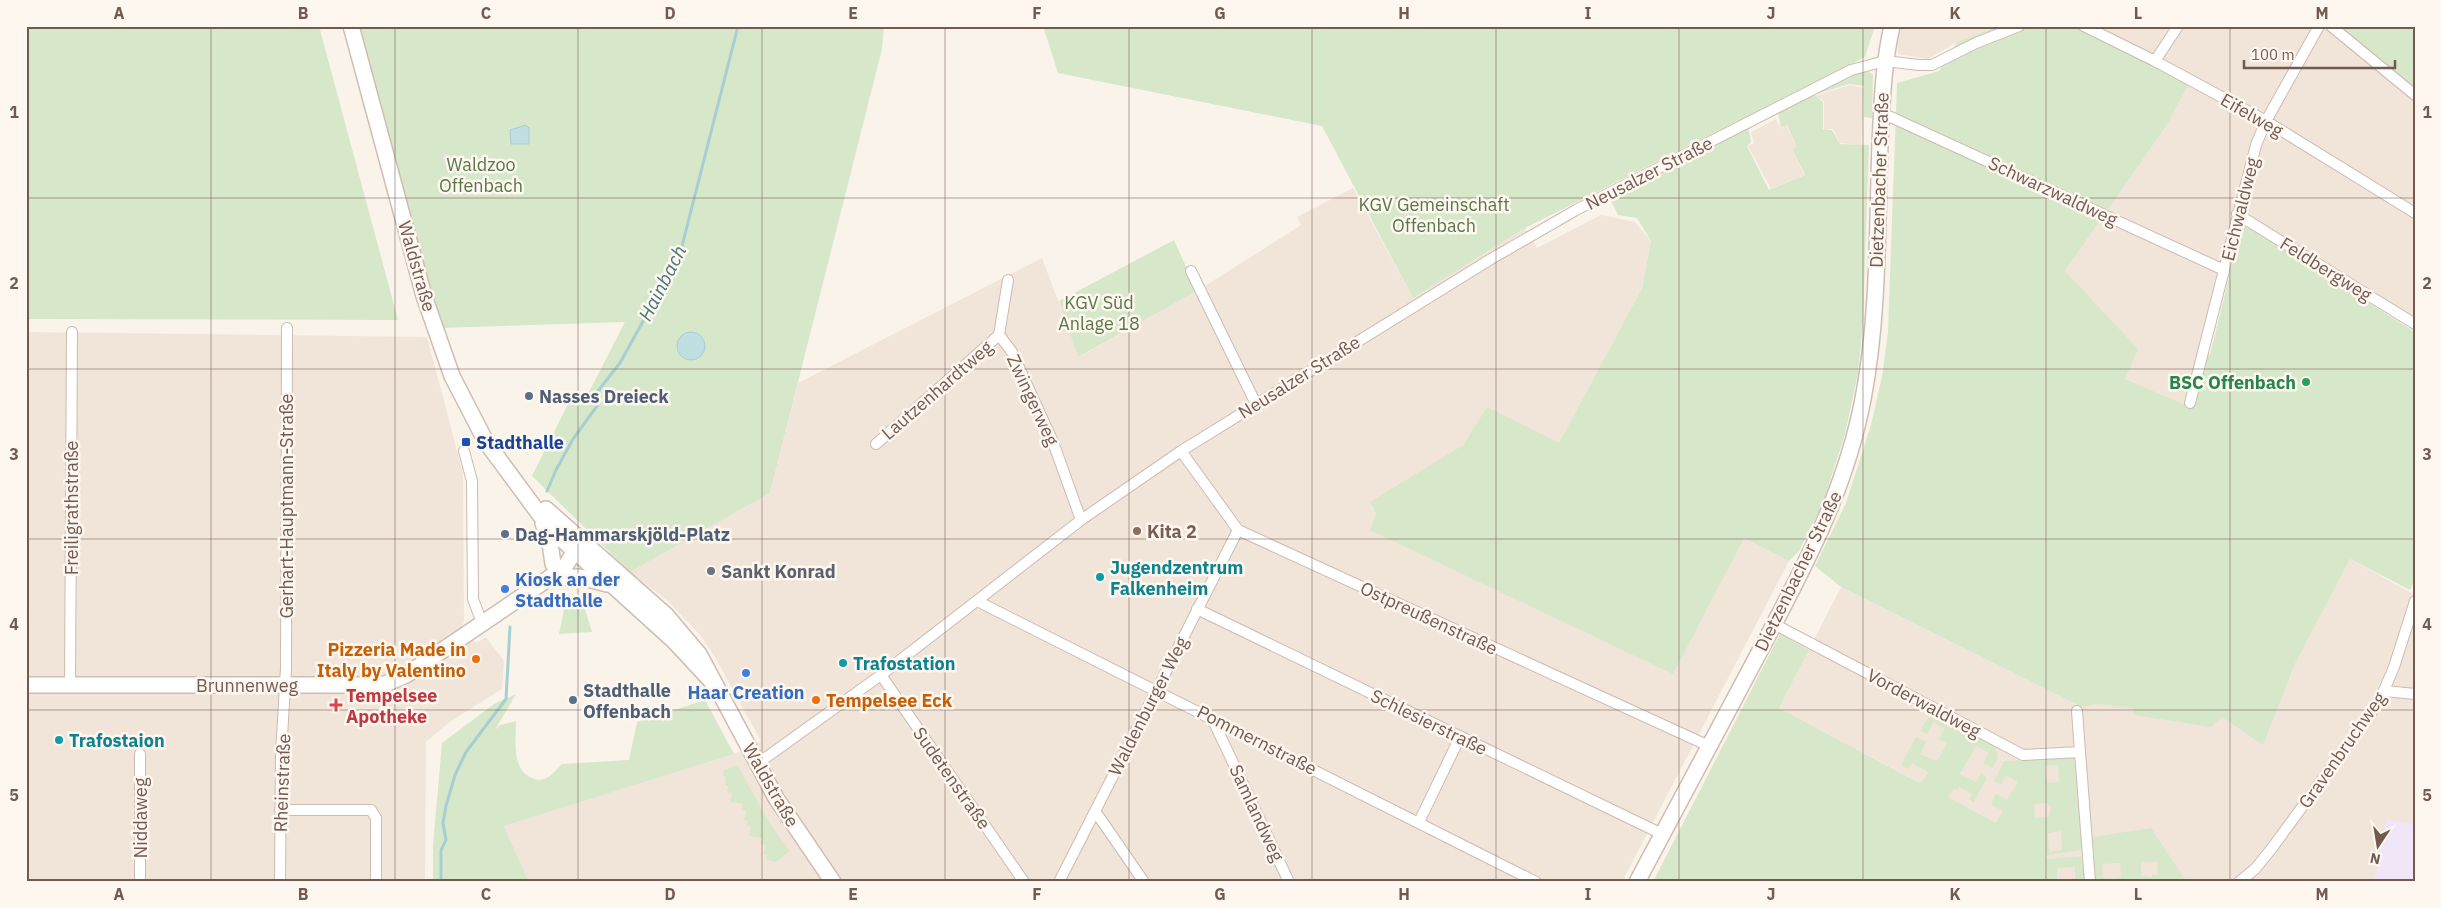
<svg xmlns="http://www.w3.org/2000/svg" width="2441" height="908" font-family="'IBM Plex Sans',sans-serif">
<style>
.residential{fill:#f1e5d9}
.education{fill:#f0e6f7}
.green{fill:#d7e7c9;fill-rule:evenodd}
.water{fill:#c0dfe2;stroke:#a7ced3}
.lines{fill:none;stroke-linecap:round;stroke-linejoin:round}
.stream{stroke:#a7ced3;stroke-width:3}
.street-casing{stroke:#ccbbb0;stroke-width:12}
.secondary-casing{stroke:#d0bdb1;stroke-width:18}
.street{stroke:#fff;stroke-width:10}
.secondary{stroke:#fff;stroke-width:15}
.grid{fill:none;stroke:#725a50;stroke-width:1;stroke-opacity:0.55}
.leisure-dot{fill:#2e9e5b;stroke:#fdf7f0;stroke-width:2}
.service-dot{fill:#5c6f8a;stroke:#fdf7f0;stroke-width:2}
.transit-dot{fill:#1a4fb4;stroke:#fdf7f0;stroke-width:2}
.education-dot{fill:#8d6e63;stroke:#fdf7f0;stroke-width:2}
.worship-dot{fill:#6b7280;stroke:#fdf7f0;stroke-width:2}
.culture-dot{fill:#0f9aa8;stroke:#fdf7f0;stroke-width:2}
.shop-dot{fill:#3f7fe0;stroke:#fdf7f0;stroke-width:2}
.food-dot{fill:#e8710a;stroke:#fdf7f0;stroke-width:2}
.health-dot{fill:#e0444e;stroke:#fdf7f0;stroke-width:2}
.labels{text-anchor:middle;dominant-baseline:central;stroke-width:5;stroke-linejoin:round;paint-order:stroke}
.street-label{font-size:18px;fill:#725a50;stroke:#fdf7f0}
.park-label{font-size:18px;fill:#597749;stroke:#fdf7f0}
.leisure-label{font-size:18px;font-weight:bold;fill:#27864d;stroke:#fdf7f0;text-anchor:end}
.service-label{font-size:18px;font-weight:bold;fill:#4e5e75;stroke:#fdf7f0;text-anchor:start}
.transit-label{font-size:18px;font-weight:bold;fill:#164399;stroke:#fdf7f0;text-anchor:start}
.education-label{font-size:18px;font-weight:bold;fill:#785e54;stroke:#fdf7f0;text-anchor:start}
.culture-label{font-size:18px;font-weight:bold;fill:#0d838f;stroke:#fdf7f0;text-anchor:start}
.worship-label{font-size:18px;font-weight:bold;fill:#5b616d;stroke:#fdf7f0;text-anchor:start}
.shop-label{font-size:18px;font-weight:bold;fill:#366cbe;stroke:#fdf7f0;text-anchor:start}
.food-label{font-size:18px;font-weight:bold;fill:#c56008;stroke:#fdf7f0;text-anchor:end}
.health-label{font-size:18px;font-weight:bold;fill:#be3a42;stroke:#fdf7f0;text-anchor:start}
.water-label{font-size:19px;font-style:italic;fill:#48777c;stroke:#fdf7f0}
.neatline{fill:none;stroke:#725a50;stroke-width:2}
.grid-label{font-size:16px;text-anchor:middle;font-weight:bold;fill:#725a50}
</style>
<rect width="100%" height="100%" fill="#faf3ea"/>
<path class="residential" d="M1901,26H1998L1957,42L1928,59L1898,54L1897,45Z
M2097,26H2339L2415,91V320L2234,211L2185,406L2125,379L2065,271L2167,125L2191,77Z
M1850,85L1864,88L1861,145L1840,143L1833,129H1824V101L1815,96Z
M1776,119L1781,129L1786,125L1797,147L1792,149L1804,175L1771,189L1748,146L1754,143L1751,132Z
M1353,188L1413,298L1525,228L1537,248L1601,215L1635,222L1651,241L1642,288L1559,443L1467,441L1456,451L1371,506L1376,514L1370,530L1744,538L1789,561L1622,882H529L504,826L734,754L761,741L715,657L700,635L667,600L630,572L770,493L798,383L1042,258L1079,357L1197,291L1301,225L1297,217Z
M26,332L427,337L463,473L464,622L462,625L476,643L486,637L504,661L502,689L451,721L426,742L425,882H26Z
M2350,559L2415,595V882H2054L1996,823L1779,708L1841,587L2082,707L2098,703L2274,716L2295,664Z"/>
<path class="education" d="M2386,819L2415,825V882H2374Z"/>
<path class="green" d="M26,26H319L398,320L26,319Z
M360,26H884L882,49L770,493L630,572L532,476L570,400L589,392L625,322L440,328Z
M1043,26H1875L1865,57L1525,228L1413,298L1322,126L1058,73Z
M1998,26H2097L2192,77L2167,125L2065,271L2138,349L2125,379L2192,408L2204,354L2210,355L2241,228L2246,225L2415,332V579L2410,590L2294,530L2350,559L2295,664L2263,745L2222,717L2211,727L2134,715L2133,708L2098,704L2082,707L1841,587L1815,566L1846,503L1871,425L1882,377L1888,332L1897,83L1939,71L1957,42Z
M2339,26H2415V91Z
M1864,70L1873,74L1872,118L1864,117V86L1849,84L1814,95L1823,102V129L1832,130L1840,144L1869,145L1863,321L1858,373L1845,434L1822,506L1799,551L1789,561L1744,538L1673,674L1370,530L1376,514L1370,502L1463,445L1487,407L1559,443L1642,288L1651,241L1637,218L1618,215L1611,201L1748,127L1751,142L1747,146L1769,190L1805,175L1792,149L1797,147L1787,125L1781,128L1778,113L1833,82L1836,84Z
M1174,240L1197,291L1078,357L1059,301Z
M581,597L592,632L559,634L566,600Z
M1780,634L1809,650L1779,708L1916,781L1922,783L1928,772L1912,763L1908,769L1901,765L1916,737L1926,742L1920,754L1937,761L1947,743L1939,739L1945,729L1934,722L1927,734L1920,731L1928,718L1938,716L1995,746L1998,757L1993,768L1983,764L1989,753L1976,746L1960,774L1976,782L1982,772L1987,778L1974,802L1969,799L1972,794L1959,787L1957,790L1954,788L1948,797L1996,823L2003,811L1991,805L1996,794L2007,800L2018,782L2006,775L2001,785L1994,781L2004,761L2074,758L2082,848L2080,850L2046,855L2047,859L2082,856L2085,882H1653ZM2058,765L2059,782L2047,783L2045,766ZM2048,803V806H2051L2049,817L2035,818L2034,804ZM2061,831L2062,850L2049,852L2048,833ZM2075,867V879L2057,880V868Z
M516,694L495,730L500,725L516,721C516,738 511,767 530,777C535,780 542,781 548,777C553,774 558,768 562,764L629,760L637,722L705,700L734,754L504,826L529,882H433V845L442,743L494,704Z
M735,766H738L770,824L790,851L776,862L766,860L767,855L764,854L766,845L761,844L762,838L749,836L751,827L746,826L748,821L744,820L746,811L742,809L743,804L730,802L732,793L727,792L728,786L725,785L726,777L723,776L724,770Z
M2151,828L2186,881L2094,882L2092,837ZM2141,862H2157L2158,875H2152V877L2141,876ZM2120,863L2121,877L2115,879L2103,878L2102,864Z"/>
<path class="water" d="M526,125L529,128V144H511L510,130Z
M677 346a14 14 0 1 1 28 0a14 14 0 1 1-28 0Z"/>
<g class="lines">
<path class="stream" d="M547,491L556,470L573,439L597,406L598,391L620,363L680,254L738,26
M441,882V850L446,840L443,823L446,806L455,775L466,752L506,699L510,627"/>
<g class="street-casing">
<path id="street" d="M2084,26L2155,61L2266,121L2415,213
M2331,26L2415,95
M2155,61L2178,26
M1882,113L2224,270
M2237,214L2415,324
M1191,271L1256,404
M1008,280L999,335L1012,352L1053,442L1081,520
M2190,403L2256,145L2266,121L2319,26
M876,444L999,335
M464,451L472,481L473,599L479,615L484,623
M1181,451L1238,530L1709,746
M977,601L1536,882
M1197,609L1662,834
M1774,624L2023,755L2080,752L2090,882
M881,675L1024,882
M70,685L72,332
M2385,691L2415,694
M2077,711L2080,752
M1212,718L1289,882
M140,754V882
M757,764L881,675L1081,520L1181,451L1491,259L1576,210L1851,70L1885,61L1919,65H1932L1976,43L2019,26
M280,810H371L376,818V882
M1095,811L1144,882
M1419,822L1460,737
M280,882L281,754L286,668L287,328
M1059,882L1238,530
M2239,882L2255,869L2272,848L2379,702L2394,667L2415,601"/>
</g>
<g class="secondary-casing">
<path id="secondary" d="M351,26L424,296L452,376L486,442L540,515L556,534L674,641L714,684
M546,509L666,615L699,654L776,798L833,882
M543,523L550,543L553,564
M551,578L580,577L607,584
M26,685H367L385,684L406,675L564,568L575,551L577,537
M1637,882C1676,809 1714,736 1753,664C1798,579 1845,495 1863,399C1879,316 1877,229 1880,144C1882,104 1883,65 1892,26"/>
</g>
<use href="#street" class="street"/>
<use href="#secondary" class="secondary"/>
</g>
<path class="grid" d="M211,26V882M395,26V882M578,26V882M762,26V882M945,26V882M1129,26V882M1312,26V882M1496,26V882M1679,26V882M1863,26V882M2046,26V882M2230,26V882M26,198H2415M26,369H2415M26,539H2415M26,710H2415"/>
<circle class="leisure-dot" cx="2306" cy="382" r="5"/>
<g class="service-dot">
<circle cx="529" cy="396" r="5"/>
<circle cx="505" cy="534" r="5"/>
<circle cx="573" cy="700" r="5"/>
</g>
<rect class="transit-dot" x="461" y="437" width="10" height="10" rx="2.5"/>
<circle class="education-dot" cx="1137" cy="531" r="5"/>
<circle class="worship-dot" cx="711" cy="571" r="5"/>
<g class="culture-dot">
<circle cx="1100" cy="577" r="5"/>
<circle cx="843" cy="663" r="5"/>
<circle cx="59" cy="740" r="5"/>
</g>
<g class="shop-dot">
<circle cx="505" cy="589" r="5"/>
<circle cx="746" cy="673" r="5"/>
</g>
<g class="food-dot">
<circle cx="476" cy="659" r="5"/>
<circle cx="816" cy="700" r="5"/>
</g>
<path class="health-dot" d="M333.5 697.5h5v5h5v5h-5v5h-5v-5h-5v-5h5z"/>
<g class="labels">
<g class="street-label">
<text transform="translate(2252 115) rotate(30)">Eifelweg</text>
<text transform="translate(1649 173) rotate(-27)">Neusalzer Straße</text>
<text transform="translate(1879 180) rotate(-88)">Dietzenbacher Straße</text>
<text transform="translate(2053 191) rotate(25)">Schwarzwaldweg</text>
<text transform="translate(2240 209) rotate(-76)">Eichwaldweg</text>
<text transform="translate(417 266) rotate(74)">Waldstraße</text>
<text transform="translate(2326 269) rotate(32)">Feldbergweg</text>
<text transform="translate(1299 377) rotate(-32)">Neusalzer Straße</text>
<text transform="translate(937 390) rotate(-41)">Lautzenhardtweg</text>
<text transform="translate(1033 400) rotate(65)">Zwingerweg</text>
<text transform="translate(286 506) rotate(-90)">Gerhart-Hauptmann-Straße</text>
<text transform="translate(71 508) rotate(-90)">Freiligrathstraße</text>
<text transform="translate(1798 571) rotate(-64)">Dietzenbacher Straße</text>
<text transform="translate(1429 618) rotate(25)">Ostpreußenstraße</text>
<text x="247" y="685">Brunnenweg</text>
<text transform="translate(1924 703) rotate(28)">Vorderwaldweg</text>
<text transform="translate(1148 706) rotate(-63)">Waldenburger Weg</text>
<text transform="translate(1429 722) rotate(26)">Schlesierstraße</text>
<text transform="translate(1257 740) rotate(27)">Pommernstraße</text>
<text transform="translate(2342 750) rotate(-55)">Gravenbruchweg</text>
<text transform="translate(952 778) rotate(55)">Sudetenstraße</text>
<text transform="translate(282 783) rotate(-88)">Rheinstraße</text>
<text transform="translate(771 785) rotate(60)">Waldstraße</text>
<text transform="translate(1257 813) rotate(65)">Samlandweg</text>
<text transform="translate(140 818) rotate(-90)">Niddaweg</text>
</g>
<g class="park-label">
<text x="481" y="164">Waldzoo<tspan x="481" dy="21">Offenbach</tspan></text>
<text x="1434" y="204">KGV Gemeinschaft<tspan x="1434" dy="21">Offenbach</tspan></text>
<text x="1099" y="302">KGV Süd<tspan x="1099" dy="21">Anlage 18</tspan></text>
</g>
<g class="leisure-label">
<text x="2296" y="382">BSC Offenbach</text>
</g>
<g class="service-label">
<text x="539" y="396">Nasses Dreieck</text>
<text x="515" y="534">Dag-Hammarskjöld-Platz</text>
<text x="583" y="690">Stadthalle<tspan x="583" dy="21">Offenbach</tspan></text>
</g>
<g class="transit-label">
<text x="476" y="442">Stadthalle</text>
</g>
<g class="education-label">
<text x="1147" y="531">Kita 2</text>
</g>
<g class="culture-label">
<text x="1110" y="567">Jugendzentrum<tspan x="1110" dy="21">Falkenheim</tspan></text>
<text x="853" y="663">Trafostation</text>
<text x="69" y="740">Trafostaion</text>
</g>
<g class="worship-label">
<text x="721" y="571">Sankt Konrad</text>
</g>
<g class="shop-label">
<text x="515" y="579">Kiosk an der<tspan x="515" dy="21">Stadthalle</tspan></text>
<text x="746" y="692" text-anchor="middle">Haar Creation</text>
</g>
<g class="food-label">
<text x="466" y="649">Pizzeria Made in<tspan x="466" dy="21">Italy by Valentino</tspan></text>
<text x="826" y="700" text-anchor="start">Tempelsee Eck</text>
</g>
<g class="health-label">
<text x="346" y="695">Tempelsee<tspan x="346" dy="21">Apotheke</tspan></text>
</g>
<g class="water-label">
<text transform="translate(662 283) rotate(-63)">Hainbach</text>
</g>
</g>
<rect width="2441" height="908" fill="none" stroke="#fdf7f0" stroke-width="55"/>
<g transform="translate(2378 846) rotate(192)" stroke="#fdf7f0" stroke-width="4" paint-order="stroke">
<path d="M0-4L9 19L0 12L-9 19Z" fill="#725a50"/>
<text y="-8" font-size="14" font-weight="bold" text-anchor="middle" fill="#725a50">N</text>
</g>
<path d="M2244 60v8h151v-8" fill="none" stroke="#725a50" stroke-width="2.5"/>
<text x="2251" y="60" font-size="15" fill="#725a50" stroke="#fdf7f0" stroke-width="4" paint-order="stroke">100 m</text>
<rect x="28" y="28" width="2386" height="852" class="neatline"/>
<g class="grid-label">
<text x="119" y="19">A</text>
<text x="303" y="19">B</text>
<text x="486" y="19">C</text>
<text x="670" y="19">D</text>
<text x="853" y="19">E</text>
<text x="1037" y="19">F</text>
<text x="1220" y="19">G</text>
<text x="1404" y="19">H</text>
<text x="1588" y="19">I</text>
<text x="1771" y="19">J</text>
<text x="1955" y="19">K</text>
<text x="2138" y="19">L</text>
<text x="2322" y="19">M</text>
<text x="14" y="118">1</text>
<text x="2427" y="118">1</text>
<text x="14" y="289">2</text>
<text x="2427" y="289">2</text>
<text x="14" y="460">3</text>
<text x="2427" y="460">3</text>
<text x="14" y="630">4</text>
<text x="2427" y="630">4</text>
<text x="14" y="801">5</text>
<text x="2427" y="801">5</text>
<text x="119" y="900">A</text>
<text x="303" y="900">B</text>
<text x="486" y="900">C</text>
<text x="670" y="900">D</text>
<text x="853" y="900">E</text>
<text x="1037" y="900">F</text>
<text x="1220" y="900">G</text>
<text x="1404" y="900">H</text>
<text x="1588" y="900">I</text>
<text x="1771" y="900">J</text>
<text x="1955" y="900">K</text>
<text x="2138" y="900">L</text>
<text x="2322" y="900">M</text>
</g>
</svg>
